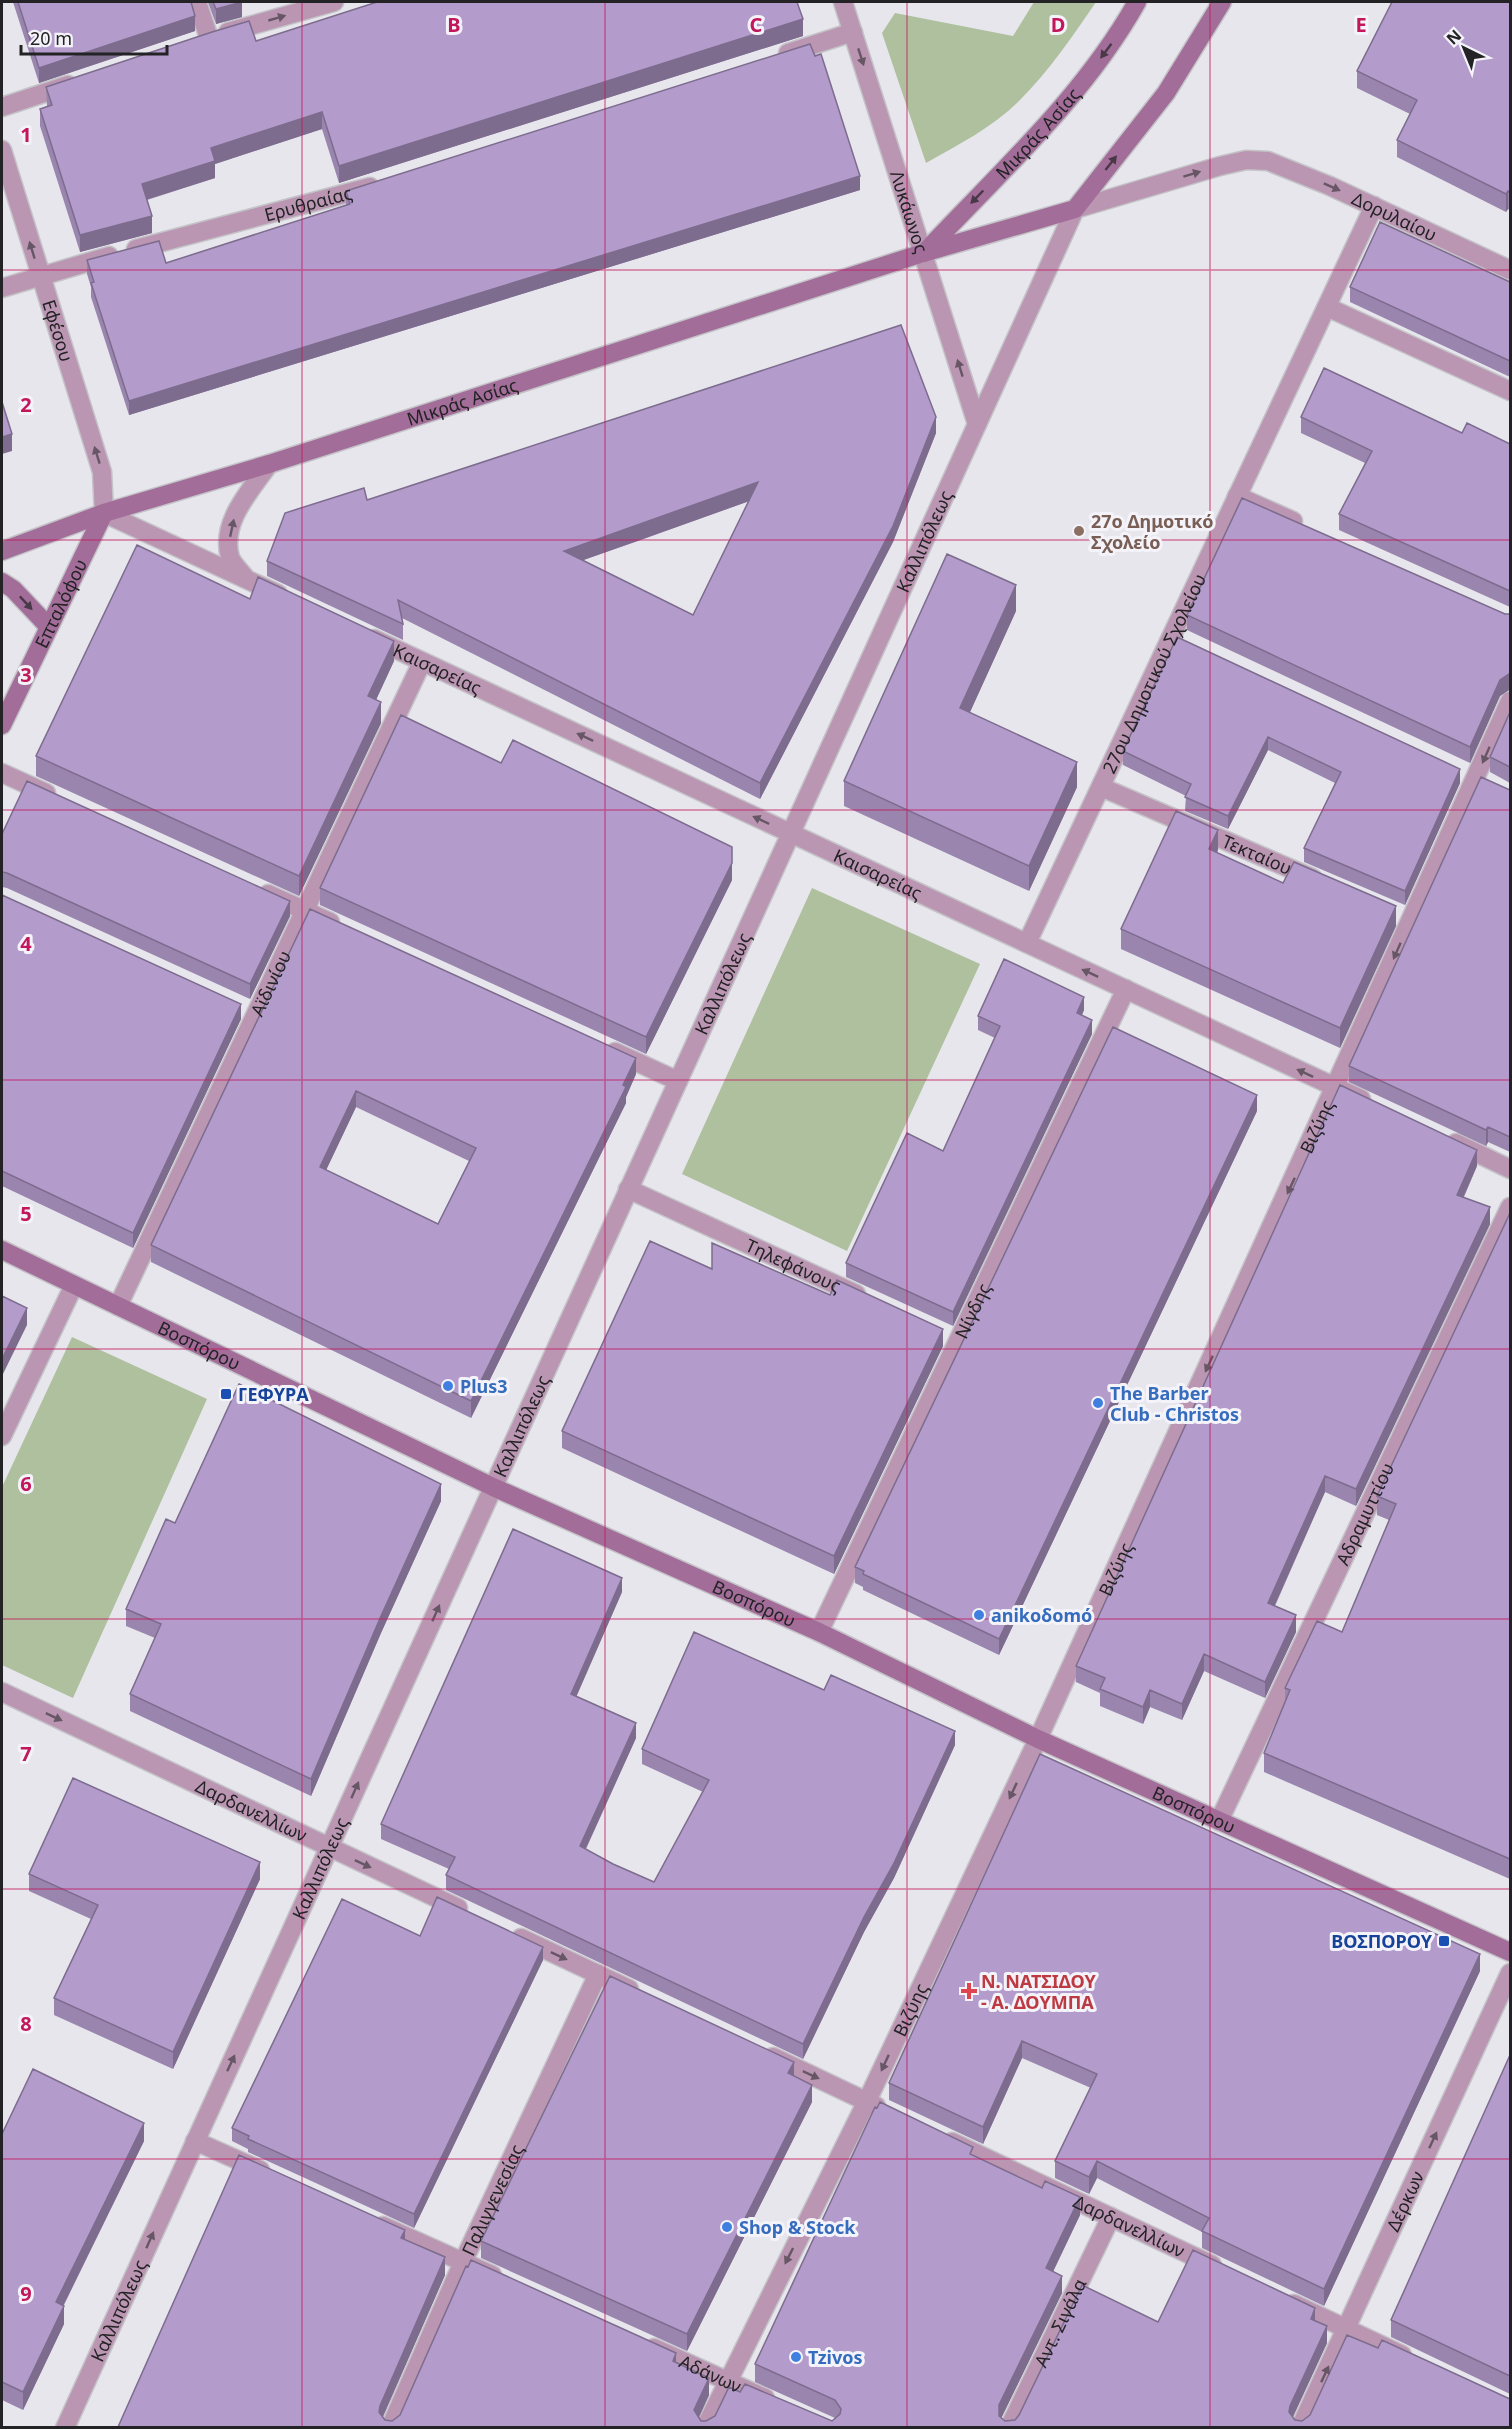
<svg xmlns="http://www.w3.org/2000/svg" width="1512" height="2429" font-family="'Noto Sans',sans-serif">
<style>
.park{fill:#afc09e}
.lines{fill:none;stroke-linecap:round;stroke-linejoin:round}
.street-casing{stroke:#c3c3c8;stroke-width:21}
.secondary-casing{stroke:#c3c3c8;stroke-width:21}
.street{stroke:#bb96b3;stroke-width:18}
.secondary{stroke:#a36d99;stroke-width:18}
.wall{fill:#9a85af;fill-rule:evenodd}
.shaded-wall{fill:#7d6c8e}
.building{fill:#b39bcb;stroke:#7d6c8e;stroke-width:1.5;fill-rule:evenodd}
.oneway{fill:#675665}
.oneway2{fill:#493848}
.grid{fill:none;stroke:#c2185b;stroke-width:1.5;stroke-opacity:0.55}
.education-dot{fill:#8d6e63;stroke:#f4f3f9;stroke-width:2}
.shop-dot{fill:#3f7fe0;stroke:#f4f3f9;stroke-width:2}
.transit-dot{fill:#1a4fb4;stroke:#f4f3f9;stroke-width:2}
.health-dot{fill:#e0444e;stroke:#f4f3f9;stroke-width:2}
.labels{text-anchor:middle;dominant-baseline:central;stroke-width:6;stroke-linejoin:round;paint-order:stroke}
.street-label{font-size:18px;fill:#232225;stroke:#f4f3f9}
.education-label{font-size:18px;font-weight:bold;fill:#785e54;stroke:#f4f3f9;text-anchor:start}
.shop-label{font-size:18px;font-weight:bold;fill:#366cbe;stroke:#f4f3f9;text-anchor:start}
.transit-label{font-size:18px;font-weight:bold;fill:#164399;stroke:#f4f3f9;text-anchor:start}
.health-label{font-size:18px;font-weight:bold;fill:#be3a42;stroke:#f4f3f9;text-anchor:start}
.grid-label{font-size:20px;text-anchor:middle;font-weight:bold;fill:#c2185b;stroke:#f4f3f9;stroke-width:6;stroke-linejoin:round;paint-order:stroke}
</style>
<rect width="100%" height="100%" fill="#e6e6ec"/>
<path class="park" d="M1034,2H1096C1073,36 1049,71 1019,101C993,127 958,145 926,163L882,33L895,13L1013,36Z
M812,888L980,964L847,1251L682,1174Z
M72,1337L207,1399L73,1698L2,1665V1487Z"/>
<g class="lines">
<g class="street-casing">
<g id="street">
<path d="M197,2L209,38"/>
<path id="s1" d="M843,2L977,424"/>
<path d="M228,32L334,2"/>
<path d="M788,53L853,32"/>
<path d="M2,107L68,85"/>
<path id="s2" d="M2,150L102,472L104,513L278,594"/>
<path id="s3" d="M136,249L370,187"/>
<path d="M2,288L109,256"/>
<path d="M1327,307L1510,391"/>
<path d="M1237,496L1293,521"/>
<path d="M244,576C240,571 232,563 230,557C220,522 251,490 269,464"/>
<path id="s4" d="M374,639L1361,1099"/>
<path d="M2,773L46,793"/>
<path id="s5" d="M1101,787L1312,878"/>
<path d="M268,894L330,922"/>
<path id="s6" d="M1027,943L1374,206"/>
<path d="M615,1052L678,1081"/>
<path d="M1456,1143L1510,1169"/>
<path id="s7" d="M628,1189L856,1294"/>
<path id="s8" d="M118,1306L422,662"/>
<path d="M2,1436L74,1285"/>
<path id="s9" d="M819,1632L1126,989"/>
<path id="s10" d="M2,1692L458,1908"/>
<path id="s11" d="M1219,1821L1510,1207"/>
<path d="M521,1938L629,1989"/>
<path d="M773,2057L876,2106"/>
<path d="M195,2141L260,2170"/>
<path id="s12" d="M952,2142L1212,2265"/>
<path d="M383,2226L492,2275"/>
<path d="M1294,2304L1402,2355"/>
<path id="s13" d="M654,2348L765,2398"/>
<path id="s14" d="M65,2428L1075,209L1220,166L1246,160L1268,161L1330,186L1510,270"/>
<path id="s15" d="M390,2428L463,2262L598,1974"/>
<path id="s16" d="M705,2428L867,2101L1038,1739L1510,701"/>
<path id="s17" d="M1009,2428L1111,2217"/>
<path id="s18" d="M1300,2428L1510,1973"/>
</g>
</g>
<g class="secondary-casing">
<g id="secondary">
<path id="s19" d="M924,253C999,173 1083,98 1137,2"/>
<path id="s20" d="M2,551L104,513L269,464L923,253L1075,209L1166,93L1222,2"/>
<path d="M2,582L13,589L49,627"/>
<path id="s21" d="M2,725L104,513"/>
<path id="s22" d="M2,1250L493,1487L819,1632L1038,1739L1510,1952"/>
</g>
</g>
<use href="#street" class="street"/>
<use href="#secondary" class="secondary"/>
</g>
<path class="wall" d="M13,2H191L195,31L39,83Z
M208,2H241L242,17L216,24Z
M1510,2V210L1508,209L1506,212L1397,157V140L1410,114L1357,88V71Z
M803,36L339,183L322,129L215,164V178L147,200L152,233L80,252L40,126V109L47,106L46,87L256,41Z
M860,190L129,415L91,297V287L87,274V260L166,263L346,205V191Z
M1510,282V377L1350,302V287Z
M1301,417L1462,433L1510,444V607L1339,530V514L1365,463L1301,433Z
M936,433L893,542L760,799L402,618L403,624V640L267,576V561L367,500ZM749,501L693,615L583,560L638,541Z
M250,599L394,661L376,700L381,723L299,896L36,776V756Z
M1016,611L970,712L1077,787L1029,891L844,806V781Z
M1505,614H1510V690H1509L1500,696L1470,763L1187,630V615Z
M1177,637L1460,783L1405,905L1304,862V848L1335,783L1268,750L1228,829L1185,811L1186,796L1123,765V751Z
M1510,712V783L1490,772V757Z
M1510,790V1152L1488,1142L1486,1146L1349,1082V1066Z
M2,834L290,916L250,999L7,888L2,887Z
M1218,850L1217,853L1283,883L1396,926L1340,1048L1121,949V929Z
M732,880L646,1054L320,905V888Z
M2,895L241,1019L133,1248L2,1186Z
M310,909L636,1074L626,1097V1103L471,1418L151,1262V1245ZM356,1107L469,1161L438,1224L326,1170Z
M1084,1010L1082,1015L1092,1034L953,1326L846,1277V1263L943,1151L995,1038L978,1030V1016Z
M1257,1111L999,1655L863,1590V1587L855,1583V1567Z
M1477,1166L1464,1197L1490,1224L1356,1506L1325,1492L1275,1606L1296,1632L1265,1698L1204,1671L1182,1720L1150,1707L1143,1724L1100,1706V1693L1076,1682V1666Z
M1510,1213V1879L1264,1772V1753L1285,1701V1688L1342,1632L1389,1520L1377,1515V1496Z
M712,1269L943,1346L834,1574L562,1448V1431Z
M441,1501L381,1633L311,1796L130,1711V1694L155,1638L126,1626V1609L175,1523Z
M622,1592L576,1696L636,1738L586,1849L613,1864L654,1882L703,1792L642,1764V1749L824,1690L955,1745L894,1878L864,1932L803,2059L446,1890V1875L449,1869L381,1839V1824Z
M1040,1754L1480,1971L1324,2306L1202,2248V2232L1097,2178L1089,2194L1055,2178V2161L1091,2088L1022,2058L983,2144L889,2100V2083Z
M29,1874L260,1879L173,2069L54,2015V1998L91,1919L29,1891Z
M420,1936L543,1960L414,2228L248,2152V2149L232,2141V2128Z
M1510,2055V2394L1391,2337V2320Z
M794,2076L812,2102L687,2351L481,2258V2241Z
M2,2134L144,2141L64,2305V2324L23,2410L2,2400Z
M973,2155L1080,2215L1053,2272L1062,2293L1001,2418L1005,2421L1015,2420L1158,2322L1315,2320L1327,2343L1293,2417L1295,2420L1302,2421L1510,2427H118L405,2240L445,2275L383,2417L385,2420L392,2421L676,2363L709,2395L699,2418L701,2421H706L715,2416L740,2392L832,2421L835,2418L755,2382V2364Z"/>
<path class="shaded-wall" d="M242,2V17L216,24V9Z
M195,16V31L39,83V68Z
M803,19V36L339,183V166Z
M322,112V129L215,164V178L142,201V184L211,148Z
M860,176V190L129,415V401Z
M1508,191V209L1506,212V194Z
M152,216V233L80,252V235Z
M936,417V433L893,542L760,799V783Z
M12,434V451L2,454V437Z
M758,482V498L564,567V551Z
M1016,585V611L960,734V708Z
M394,641V661L368,717V696Z
M1509,674V690L1500,696L1470,763V747L1500,680Z
M381,702V723L299,896V876Z
M1268,737V750L1228,829V816Z
M1077,762V787L1029,891V866Z
M1460,769V783L1405,905V891Z
M1218,830V850L1209,869V849Z
M732,863V880L646,1054V1037Z
M290,901V916L250,999V984Z
M1396,906V926L1340,1048V1028Z
M1084,997V1010L1077,1026V1013Z
M241,1004V1019L133,1248V1233Z
M1092,1020V1034L953,1326V1312Z
M636,1058V1074L626,1097V1103L471,1418V1401Z
M356,1091V1107L320,1183V1167Z
M1257,1095V1111L999,1655V1639Z
M1488,1127V1142L1486,1146V1130Z
M1477,1150V1166L1457,1211V1195Z
M1490,1207V1224L1356,1506V1489Z
M27,1308V1325L2,1376V1359Z
M943,1329V1346L834,1574V1556Z
M1325,1476V1492L1268,1620V1603Z
M441,1484V1501L381,1633L311,1796V1779L381,1616Z
M622,1578V1592L571,1709V1694Z
M1296,1615V1632L1265,1698V1682Z
M1204,1654V1671L1182,1720V1704Z
M1150,1690V1707L1143,1724V1707Z
M636,1723V1738L580,1861V1846Z
M955,1731V1745L894,1878L864,1932L803,2059V2044L864,1917Z
M260,1862V1879L173,2069V2052Z
M543,1947V1960L414,2228V2214Z
M1480,1954V1971L1324,2306V2289Z
M1022,2041V2058L983,2144V2127Z
M794,2062V2079L788,2073Z
M812,2085V2102L687,2351V2334Z
M144,2123V2141L56,2320V2302Z
M1097,2161V2178L1089,2194V2177Z
M1080,2197V2215L1046,2286V2268Z
M405,2230V2248L401,2238Z
M445,2257V2275L380,2423V2406Z
M1062,2276V2293L999,2423V2405Z
M64,2306V2324L23,2410V2392Z
M1315,2308V2326L1311,2319Z
M1327,2326V2343L1290,2423L1289,2412L1290,2406Z
M676,2353V2371L673,2361Z
M709,2378V2395L694,2427V2410Z"/>
<path class="building" d="M18,2H191L195,16L39,68Z
M213,2H242L216,9Z
M377,2H797L803,19L339,166L322,112L211,148L215,161L142,184L152,216L80,235L40,109L52,105L46,87L212,32L249,21L256,41Z
M1392,2H1510V193L1508,191L1506,194L1397,140L1417,100L1357,71Z
M810,44L815,56L821,54L860,176L129,401L91,283L94,282L87,260L159,241L166,263L350,204L346,191Z
M1380,222L1510,282V361L1350,287Z
M901,325L936,417L893,526L760,783L398,600L403,624L267,561L285,513L364,488L367,500ZM758,482L693,615L564,551Z
M1324,368L1462,433L1467,423L1510,444V591L1339,514L1372,451L1301,417Z
M2,402L12,434L2,437Z
M1242,498L1505,614H1510V675L1509,674L1500,680L1470,747L1187,615Z
M137,545L250,599L258,577L394,641L368,696L381,702L299,876L36,756Z
M947,554L1016,585L960,708L1077,762L1029,866L844,781Z
M1177,637L1460,769L1405,891L1304,848L1341,772L1268,737L1228,816L1185,797L1191,784L1123,751Z
M1510,712V767L1490,757Z
M401,715L501,763L513,740L732,847V863L646,1037L320,888Z
M1481,777L1510,790V1137L1488,1127L1486,1130L1349,1066Z
M27,781L290,901L250,984L7,873L2,872V834Z
M1176,811L1218,830L1209,849L1283,883L1294,862L1396,906L1340,1028L1121,929Z
M2,895L241,1004L133,1233L2,1171Z
M310,909L636,1058L623,1085L626,1087L471,1401L151,1245ZM356,1091L476,1148L438,1224L320,1167Z
M1004,959L1084,997L1077,1013L1092,1020L953,1312L846,1263L907,1133L943,1151L1000,1026L978,1016Z
M1113,1027L1257,1095L999,1639L863,1574L864,1571L855,1567Z
M1340,1085L1477,1150L1457,1195L1490,1207L1356,1489L1325,1476L1268,1603L1296,1615L1265,1682L1204,1654L1182,1704L1150,1690L1143,1707L1100,1689L1105,1678L1076,1666Z
M1510,1213V1859L1264,1753L1290,1690L1285,1688L1317,1621L1342,1632L1396,1504L1377,1496Z
M650,1241L712,1269V1243L830,1295L837,1280L943,1329L834,1556L562,1431Z
M2,1296L27,1308L2,1359Z
M239,1384L441,1484L381,1616L311,1779L130,1694L161,1624L126,1609L166,1519L175,1523Z
M513,1529L622,1578L571,1694L636,1723L580,1846L613,1864L654,1882L709,1780L642,1749L694,1632L824,1690L831,1675L955,1731L894,1863L864,1917L803,2044L446,1875L455,1857L381,1824Z
M1040,1754L1480,1954L1324,2289L1202,2231L1209,2218L1097,2161L1089,2177L1055,2161L1097,2074L1022,2041L983,2127L889,2083Z
M73,1778L260,1862L173,2052L54,1998L98,1905L29,1874Z
M437,1897L543,1947L414,2214L248,2139L249,2136L232,2128L342,1899L420,1936Z
M610,1976L794,2062L788,2073L812,2085L687,2334L481,2241Z
M1510,2055V2376L1391,2320Z
M33,2069L144,2123L56,2302L64,2306L23,2392L2,2382V2134Z
M880,2102L973,2147L970,2154L1042,2188L1045,2181L1080,2197L1046,2268L1062,2276L999,2405V2416L1005,2421L1015,2420L1019,2415L1082,2285L1158,2322L1193,2250L1315,2308L1311,2319L1327,2326L1290,2406L1289,2412L1295,2420L1302,2421L1310,2415L1347,2335L1378,2348L1382,2340L1510,2399V2427H118L239,2155L405,2230L401,2238L445,2257L380,2406L379,2412L385,2420L392,2421L400,2415L466,2266L468,2267L471,2260L676,2353L673,2361L709,2378L694,2410L701,2421H706L715,2416L729,2387L740,2392L745,2384L832,2421L840,2414L841,2409L835,2400L755,2364L875,2107L877,2108Z"/>
<defs><path id="oneway-solid" d="M-6-.8H1V-3.2L6.5 0L1 3.2V.8H-6Z" transform="scale(1.5)"/></defs>
<g class="oneway">
<use href="#oneway-solid" transform="translate(277 18) rotate(-16)"/>
<use href="#oneway-solid" transform="translate(861 57) rotate(72)"/>
<use href="#oneway-solid" transform="translate(1192 174) rotate(-17)"/>
<use href="#oneway-solid" transform="translate(1332 187) rotate(24)"/>
<use href="#oneway-solid" transform="translate(32 250) rotate(-107)"/>
<use href="#oneway-solid" transform="translate(960 368) rotate(-107)"/>
<use href="#oneway-solid" transform="translate(97 455) rotate(-107)"/>
<use href="#oneway-solid" transform="translate(232 528) rotate(-78)"/>
<use href="#oneway-solid" transform="translate(585 737) rotate(-155)"/>
<use href="#oneway-solid" transform="translate(1486 755) rotate(114)"/>
<use href="#oneway-solid" transform="translate(761 820) rotate(-155)"/>
<use href="#oneway-solid" transform="translate(1397 951) rotate(114)"/>
<use href="#oneway-solid" transform="translate(1090 973) rotate(-155)"/>
<use href="#oneway-solid" transform="translate(1305 1073) rotate(-155)"/>
<use href="#oneway-solid" transform="translate(1291 1186) rotate(115)"/>
<use href="#oneway-solid" transform="translate(1209 1364) rotate(115)"/>
<use href="#oneway-solid" transform="translate(436 1613) rotate(-66)"/>
<use href="#oneway-solid" transform="translate(54 1717) rotate(25)"/>
<use href="#oneway-solid" transform="translate(355 1790) rotate(-66)"/>
<use href="#oneway-solid" transform="translate(1013 1791) rotate(115)"/>
<use href="#oneway-solid" transform="translate(363 1864) rotate(25)"/>
<use href="#oneway-solid" transform="translate(559 1956) rotate(25)"/>
<use href="#oneway-solid" transform="translate(231 2063) rotate(-65)"/>
<use href="#oneway-solid" transform="translate(885 2063) rotate(115)"/>
<use href="#oneway-solid" transform="translate(811 2075) rotate(25)"/>
<use href="#oneway-solid" transform="translate(1433 2140) rotate(-65)"/>
<use href="#oneway-solid" transform="translate(150 2240) rotate(-66)"/>
<use href="#oneway-solid" transform="translate(789 2256) rotate(117)"/>
<use href="#oneway-solid" transform="translate(1325 2374) rotate(-65)"/>
</g>
<g class="oneway2">
<use href="#oneway-solid" transform="translate(1106 51) rotate(127)"/>
<use href="#oneway-solid" transform="translate(1111 163) rotate(-52)"/>
<use href="#oneway-solid" transform="translate(977 197) rotate(134)"/>
<use href="#oneway-solid" transform="translate(26 603) rotate(47)"/>
</g>
<path class="grid" d="M302,2V2428M605,2V2428M907,2V2428M1210,2V2428M2,270H1510M2,540H1510M2,810H1510M2,1080H1510M2,1349H1510M2,1619H1510M2,1889H1510M2,2159H1510"/>
<circle class="education-dot" cx="1079" cy="531" r="6"/>
<g class="shop-dot">
<circle cx="448" cy="1386" r="6"/>
<circle cx="1098" cy="1403" r="6"/>
<circle cx="979" cy="1615" r="6"/>
<circle cx="727" cy="2227" r="6"/>
<circle cx="796" cy="2357" r="6"/>
</g>
<g class="transit-dot">
<rect x="220" y="1388" width="12" height="12" rx="3"/>
<rect x="1438" y="1935" width="12" height="12" rx="3"/>
</g>
<path class="health-dot" d="M966 1982h6v6h6v6h-6v6h-6v-6h-6v-6h6z"/>
<g class="labels">
<g class="street-label">
<text stroke="none"><textPath href="#s19" startOffset="165">Μικράς Ασίας</textPath></text>
<text stroke="none"><textPath href="#s3" startOffset="178">Ερυθραίας</textPath></text>
<text stroke="none"><textPath href="#s1" startOffset="220">Λυκάωνος</textPath></text>
<text stroke="none"><textPath href="#s14" startOffset="2776">Δορυλαίου</textPath></text>
<text stroke="none"><textPath href="#s2" startOffset="189">Εφέσου</textPath></text>
<text stroke="none"><textPath href="#s20" startOffset="484">Μικράς Ασίας</textPath></text>
<text stroke="none"><textPath href="#s14" startOffset="2073">Καλλιπόλεως</textPath></text>
<text stroke="none"><textPath href="#s21" startOffset="135">Επταλόφου</textPath></text>
<text stroke="none"><textPath href="#s4" startOffset="70">Καισαρείας</textPath></text>
<text stroke="none"><textPath href="#s6" startOffset="298">27ου Δημοτικού Σχολείου</textPath></text>
<text stroke="none"><textPath href="#s5" startOffset="170">Τεκταίου</textPath></text>
<text stroke="none"><textPath href="#s4" startOffset="556">Καισαρείας</textPath></text>
<text stroke="none"><textPath href="#s14" startOffset="1587">Καλλιπόλεως</textPath></text>
<text stroke="none"><textPath href="#s8" startOffset="357">Αϊδινίου</textPath></text>
<text stroke="none"><textPath href="#s16" startOffset="1438">Βιζύης</textPath></text>
<text stroke="none"><textPath href="#s7" startOffset="182">Τηλεφάνους</textPath></text>
<text stroke="none"><textPath href="#s9" startOffset="356">Νίγδης</textPath></text>
<text stroke="none"><textPath href="#s22" startOffset="219">Βοσπόρου</textPath></text>
<text stroke="none"><textPath href="#s14" startOffset="1101">Καλλιπόλεως</textPath></text>
<text stroke="none"><textPath href="#s11" startOffset="340">Αδραμυττίου</textPath></text>
<text stroke="none"><textPath href="#s16" startOffset="952">Βιζύης</textPath></text>
<text stroke="none"><textPath href="#s22" startOffset="831">Βοσπόρου</textPath></text>
<text stroke="none"><textPath href="#s22" startOffset="1317">Βοσπόρου</textPath></text>
<text stroke="none"><textPath href="#s10" startOffset="276">Δαρδανελλίων</textPath></text>
<text stroke="none"><textPath href="#s14" startOffset="615">Καλλιπόλεως</textPath></text>
<text stroke="none"><textPath href="#s16" startOffset="466">Βιζύης</textPath></text>
<text stroke="none"><textPath href="#s15" startOffset="250">Παλιγγενεσίας</textPath></text>
<text stroke="none"><textPath href="#s18" startOffset="250">Δέρκων</textPath></text>
<text stroke="none"><textPath href="#s12" startOffset="196">Δαρδανελλίων</textPath></text>
<text stroke="none"><textPath href="#s14" startOffset="129">Καλλιπόλεως</textPath></text>
<text stroke="none"><textPath href="#s17" startOffset="117">Αντ. Σιγάλα</textPath></text>
<text stroke="none"><textPath href="#s13" startOffset="62">Αδάνων</textPath></text>
</g>
<g class="education-label">
<text x="1091" y="521">27ο Δημοτικό<tspan x="1091" dy="21">Σχολείο</tspan></text>
</g>
<g class="shop-label">
<text x="460" y="1386">Plus3</text>
<text x="1110" y="1393">The Barber<tspan x="1110" dy="21">Club - Christos</tspan></text>
<text x="991" y="1615">anikoδomό</text>
<text x="739" y="2227">Shop &amp; Stock</text>
<text x="808" y="2357">Tzivos</text>
</g>
<g class="transit-label">
<text x="238" y="1394">ΓΕΦΥΡΑ</text>
<text x="1432" y="1941" text-anchor="end">ΒΟΣΠΟΡΟΥ</text>
</g>
<g class="health-label">
<text x="981" y="1981">Ν. ΝΑΤΣΙΔΟΥ<tspan x="981" dy="21">- Α. ΔΟΥΜΠΑ</tspan></text>
</g>
</g>
<g class="grid-label">
<text x="454" y="32">B</text>
<text x="756" y="32">C</text>
<text x="1058" y="32">D</text>
<text x="1361" y="32">E</text>
<text x="26" y="142">1</text>
<text x="26" y="412">2</text>
<text x="26" y="682">3</text>
<text x="26" y="951">4</text>
<text x="26" y="1221">5</text>
<text x="26" y="1491">6</text>
<text x="26" y="1761">7</text>
<text x="26" y="2031">8</text>
<text x="26" y="2301">9</text>
</g>
<rect width="1512" height="2429" fill="none" stroke="#232225" stroke-width="6"/>
<g transform="translate(1464 48) rotate(317)" stroke="#f4f3f9" stroke-width="4.5" paint-order="stroke">
<path d="M0-4.5L10 22L0 15L-10 22Z" fill="#232225"/>
<text y="-9" font-size="16" font-weight="bold" text-anchor="middle" fill="#232225">N</text>
</g>
<path d="M21 45v9h146v-9" fill="none" stroke="#232225" stroke-width="3"/>
<text x="30" y="45" font-size="18" fill="#232225" stroke="#f4f3f9" stroke-width="4.5" paint-order="stroke">20 m</text>
</svg>
